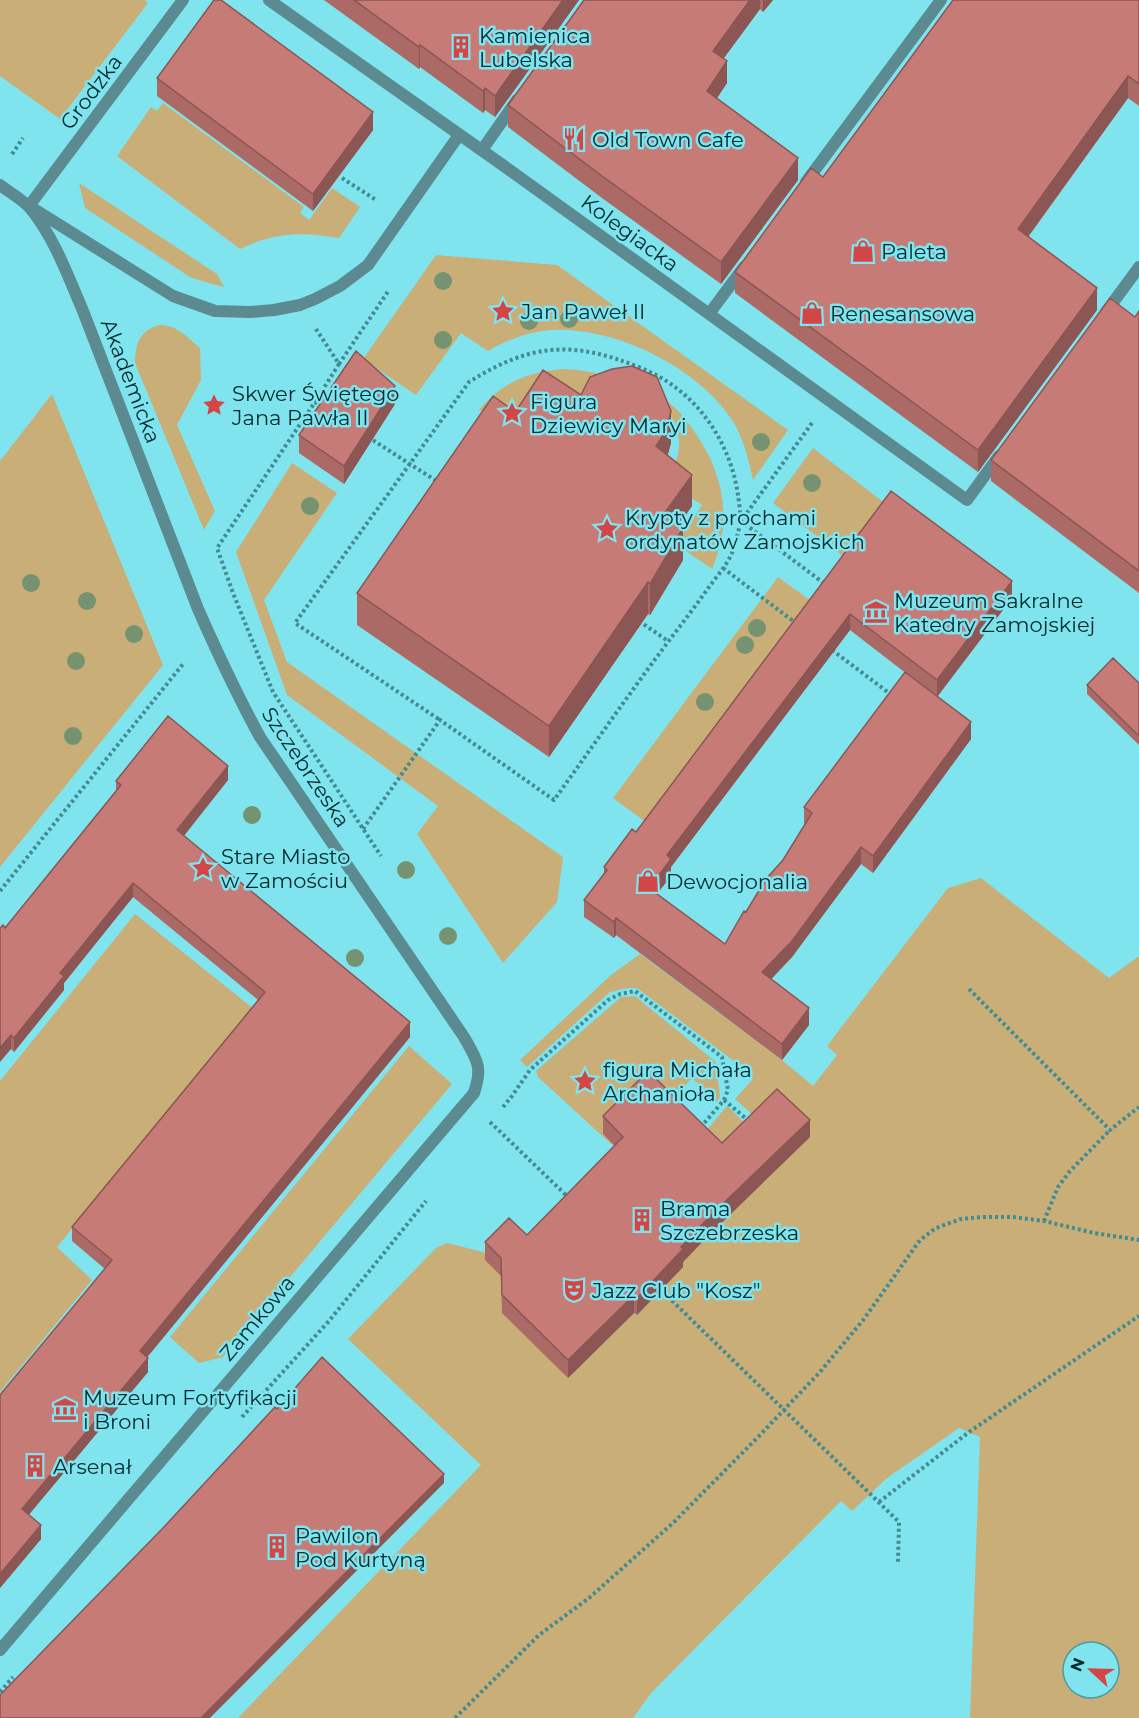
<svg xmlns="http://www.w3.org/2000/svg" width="1139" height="1718" font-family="Montserrat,sans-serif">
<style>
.green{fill:#c9ae77;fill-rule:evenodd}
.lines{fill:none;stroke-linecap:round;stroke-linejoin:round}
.path{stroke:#428b92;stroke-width:4;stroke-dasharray:3 3;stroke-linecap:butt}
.minor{stroke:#5b8b90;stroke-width:12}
.tree{fill:#759371}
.wall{fill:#ab6a65;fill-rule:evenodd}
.shaded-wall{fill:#8b5653}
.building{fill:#c77b76;stroke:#8b5653;stroke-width:1.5}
.labels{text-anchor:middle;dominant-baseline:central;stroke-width:5;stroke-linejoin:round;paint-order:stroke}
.poi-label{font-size:21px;fill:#002c30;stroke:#80e4ee;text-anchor:start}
.street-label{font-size:21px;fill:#002c30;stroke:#80e4ee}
</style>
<rect width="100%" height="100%" fill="#80e4ee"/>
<path class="green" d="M0,0H144L148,3L60,119L0,76Z
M163,103L304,207L300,213L309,220L332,188L360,207L339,238C301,232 276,232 240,249L117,156L151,107L157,111Z
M79,183L217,274L224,287L205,282L190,277L85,208Z
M436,255L557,265L788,430L753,480C749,461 744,440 734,423C702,371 627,333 567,330C539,328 512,337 488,351L461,333L416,395L363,359Z
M160,325C177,325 187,337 200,348L201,380L177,425L215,511L204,530L135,363C135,345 140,329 160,325Z
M562,369C592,370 609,376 637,387C645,391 655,394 662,398C676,406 685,418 694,431C724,473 733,520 712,569L676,544L702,505L666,481C683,454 684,435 666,408L513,433L479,410C503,382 525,373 562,369Z
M52,394L163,665L0,867V461Z
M813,448L891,508L851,562L773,503Z
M292,463L337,493L264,600L287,662L563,857L557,902L503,963L417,834L438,806L287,695L236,552Z
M778,577L818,606L647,823L613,798Z
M981,878L1109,978L1139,956V1718H970L980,1437L959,1428L887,1478L852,1511L841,1501L652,1692L633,1718H238L481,1465L348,1339L436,1248L447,1243L491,1254L508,1283L502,1291V1302L568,1378L634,1313L637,1315L683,1267L671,1172L727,1106L745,1123L753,1115L735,1099L752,1080L751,1074L637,988H628L610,992L527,1067L520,1060L611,975L640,954L782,1060L813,1086L837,1055L827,1046L948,888ZM1073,1652H1109V1688H1073Z
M135,914L254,1009L57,1247L92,1280L0,1392V1081Z
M635,996L716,1062L720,1097L717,1102L692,1078L623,1155L538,1077L536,1071L621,997Z
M409,1046L452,1084L223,1357L199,1363L170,1337Z"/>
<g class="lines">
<path class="path" d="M12,154L23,138
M342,178L376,200
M339,364L389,290
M315,402L339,364L316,329
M322,407L315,402L217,548L233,593L273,692L381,856
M812,423L741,521L825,584
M368,437L438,482
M723,568L797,624
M639,621L668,641
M832,650L893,696
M363,829L440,720L554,800C593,746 631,691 671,638C684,621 697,604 709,587C717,576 727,565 732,553C735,543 739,532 740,522C741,514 739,503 738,495C730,439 694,389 641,368C573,340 531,343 469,382L295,623L440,720
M0,891L183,664
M969,989L1110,1130L1139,1107
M724,1100L749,1121
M503,1107L512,1096L530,1070L608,1000L620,994L635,991L722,1057L728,1090L724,1100L700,1128
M490,1122L569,1198
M1044,1221L1058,1187L1070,1171L1110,1130
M659,1288L899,1522L898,1562
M242,1417L329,1321L426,1201
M879,1502L969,1432L1139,1316
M0,1692L13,1677
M455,1718L539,1635L589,1598L674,1522L761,1434L820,1372L864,1319L920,1240L936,1228L961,1219L983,1217H1013L1044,1221L1094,1233L1139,1240"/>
<path class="minor" d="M269,0L504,166L967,500L999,456
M482,150L517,100
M806,182L941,0
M0,185C9,192 22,199 30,208C54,237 68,276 83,311L198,609C217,652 237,695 260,737L464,1037C477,1060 483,1067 474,1093L0,1650
M29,206L183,0
M34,209L173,296L215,311L250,312L274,310L300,305L315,299L340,286L368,265L459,135
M1106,312L1139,267
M709,314L744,267"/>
</g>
<g class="tree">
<circle cx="443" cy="281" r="9"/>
<circle cx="569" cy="319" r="9"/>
<circle cx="529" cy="321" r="9"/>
<circle cx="443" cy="340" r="9"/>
<circle cx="761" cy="442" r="9"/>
<circle cx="812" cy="483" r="9"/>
<circle cx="310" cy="506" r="9"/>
<circle cx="31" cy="583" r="9"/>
<circle cx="87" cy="601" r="9"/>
<circle cx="757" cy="628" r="9"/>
<circle cx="134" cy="634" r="9"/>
<circle cx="745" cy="645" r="9"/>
<circle cx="76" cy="661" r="9"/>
<circle cx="705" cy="702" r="9"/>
<circle cx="73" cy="736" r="9"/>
<circle cx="252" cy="815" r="9"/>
<circle cx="406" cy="870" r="9"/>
<circle cx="448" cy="936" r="9"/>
<circle cx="355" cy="958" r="9"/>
</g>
<path class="wall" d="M324,0H579L495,117L485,110L483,113L420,67L419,69Z
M584,0H773L763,12L760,9L723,59L727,83L717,98L798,180L721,284L602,198L508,127V105Z
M1139,0V106L1128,98L1029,236L1097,310L978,472L735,293V272L823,177Z
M157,78L373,130L313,211L157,96Z
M1139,311V593L991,481V460L1135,317Z
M581,395L671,443L667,456L692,506L679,525L683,560L650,615L648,614L549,757L357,625V593L514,411L518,408Z
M395,404L344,484L299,453V435Z
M891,491L1012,598L937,697L971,739L873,873L861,864L792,957L771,979L809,1025L782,1060L616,935L614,938L584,917V900L604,875V867L636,832ZM850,630L916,681L804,807V823L805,824L783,860L746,912L725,944L657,894L671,876V867Z
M1139,683V745L1087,694V685Z
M228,780L184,836L410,1037L147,1357L148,1372L29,1514L41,1539L0,1588L105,1269L72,1241V1227L258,1000L133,897L64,983V990L14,1052L11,1049L5,928L116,791V781Z
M603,1116L722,1143L810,1137L708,1236L683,1262V1267L637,1315L634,1313L568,1378L502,1313L501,1276L485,1260V1242L527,1235L615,1146L603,1134Z"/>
<path class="shaded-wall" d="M563,0H579L495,117V96Z
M750,0H760V9L713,73V51Z
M763,0H773L763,12Z
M420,45V67L419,69V47Z
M727,61V83L707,113V91Z
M1128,76V98L1018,250V229Z
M485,88V110L483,113V91Z
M373,112V130L313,211V194Z
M798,158V180L721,284V262Z
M1097,288V310L978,472V450Z
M395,386V404L344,484V466Z
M671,411V443L666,462L656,446Z
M692,475V506L664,545V514Z
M683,528V560L650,615V584Z
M1012,581V598L937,697V680Z
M648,582V614L549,757V726Z
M850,614V630L671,867V876L649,904V888L667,855Z
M971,722V739L873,873V856Z
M228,766V780L177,844V830Z
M861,847V864L792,957L762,989V972Z
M133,883V897L64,983V990L14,1052V1038L60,973Z
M616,918V935L614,938V922Z
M809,1008V1025L782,1060V1044Z
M410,1022V1037L140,1366V1351Z
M11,1035V1049L0,1062V1048Z
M810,1120V1137L708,1236L683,1262V1267L637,1315V1298L681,1247L708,1218Z
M634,1295V1313L568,1378V1360Z
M148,1358V1372L22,1523V1509Z
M444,1474V1483L210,1718H201Z
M41,1525V1539L0,1588V1574Z"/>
<path class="building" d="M214,0H221L373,112L313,194L157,78Z
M354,0H563L495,96L485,88L483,91L420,45L419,47Z
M584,0H750L713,51L727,61L707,91L798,158L721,262L602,176L508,105Z
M953,0H1139V84L1128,76L1018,229L1097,288L978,450L735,272L811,168L823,177Z
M1110,298L1135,317L1139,311V571L991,460Z
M356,351L395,386L344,466L299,435Z
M632,366L657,377L671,411L666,431L656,446L692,475L664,514L683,528L650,584L648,582L549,726L357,593L493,396L514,411L516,407L518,408L543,370L581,395L590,377L612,369Z
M891,491L1012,581L937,680L850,614L667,855L671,859L649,888L725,944L744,911L746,912L766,879L783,860L812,813L804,807L905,672L971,722L873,856L861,847L792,941L762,972L809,1008L782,1044L616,918L614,922L584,900L607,870L604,867L632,829L636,832Z
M1113,658L1139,683V736L1087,685Z
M168,716L228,766L177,830L410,1022L140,1351L148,1358L22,1509L41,1525L0,1574V1395L112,1260L72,1227L265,992L133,883L60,973L64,976L14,1038L11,1035L0,1048V928L3,925L5,928L121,785L116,781Z
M648,1071L722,1143L777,1089L810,1120L708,1218L681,1247L683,1249L637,1298L634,1295L568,1360L502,1295L501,1258L485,1242L509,1218L527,1235L623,1137L603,1116Z
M322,1357L444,1474L201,1718H0V1695L163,1528L275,1407L277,1409Z"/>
<defs>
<g id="building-bare" transform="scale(1.8)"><path d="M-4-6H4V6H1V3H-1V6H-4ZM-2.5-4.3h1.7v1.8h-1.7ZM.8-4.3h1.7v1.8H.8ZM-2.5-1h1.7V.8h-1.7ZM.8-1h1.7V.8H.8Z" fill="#d44546" stroke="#80e4ee" stroke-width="2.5" paint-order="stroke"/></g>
<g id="restaurant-bare" transform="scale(1.8)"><path d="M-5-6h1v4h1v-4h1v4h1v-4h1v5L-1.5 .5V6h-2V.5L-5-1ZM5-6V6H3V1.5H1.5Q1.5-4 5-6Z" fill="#d44546" stroke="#80e4ee" stroke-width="2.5" paint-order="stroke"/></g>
<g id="shop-bare" transform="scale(1.8)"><path d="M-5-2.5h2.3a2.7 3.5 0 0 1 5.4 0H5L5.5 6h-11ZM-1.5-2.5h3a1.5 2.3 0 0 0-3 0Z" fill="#d44546" stroke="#80e4ee" stroke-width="2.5" paint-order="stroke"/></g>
<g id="sight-bare" transform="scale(1.8)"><path d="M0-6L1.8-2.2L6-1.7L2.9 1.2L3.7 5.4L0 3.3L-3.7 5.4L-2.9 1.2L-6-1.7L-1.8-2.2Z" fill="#d44546" stroke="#80e4ee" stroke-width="2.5" paint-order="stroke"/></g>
<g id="museum-bare" transform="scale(1.8)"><path d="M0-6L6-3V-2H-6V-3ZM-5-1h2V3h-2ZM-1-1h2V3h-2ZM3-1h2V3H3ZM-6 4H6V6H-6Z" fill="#d44546" stroke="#80e4ee" stroke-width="2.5" paint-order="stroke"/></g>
<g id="theatre-bare" transform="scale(1.8)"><path d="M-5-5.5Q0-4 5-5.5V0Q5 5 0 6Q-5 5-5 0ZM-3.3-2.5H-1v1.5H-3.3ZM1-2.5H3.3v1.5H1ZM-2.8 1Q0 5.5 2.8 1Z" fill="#d44546" stroke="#80e4ee" stroke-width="2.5" paint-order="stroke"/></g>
</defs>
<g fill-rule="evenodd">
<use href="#building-bare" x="461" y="47"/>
<use href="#restaurant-bare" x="574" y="139"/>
<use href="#shop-bare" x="863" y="251"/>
<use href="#sight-bare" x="503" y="311"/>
<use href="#shop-bare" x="812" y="313"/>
<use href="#sight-bare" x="214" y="405"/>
<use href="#sight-bare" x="512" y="413"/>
<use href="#sight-bare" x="607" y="529"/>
<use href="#museum-bare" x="876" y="612"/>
<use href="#sight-bare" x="203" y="868"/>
<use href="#shop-bare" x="648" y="881"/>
<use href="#sight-bare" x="585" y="1081"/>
<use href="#building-bare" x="642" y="1220"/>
<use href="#theatre-bare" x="574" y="1290"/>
<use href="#museum-bare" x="65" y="1409"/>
<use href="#building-bare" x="35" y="1466"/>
<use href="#building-bare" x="277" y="1547"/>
</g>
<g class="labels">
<g class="poi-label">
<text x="479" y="35">Kamienica<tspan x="479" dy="24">Lubelska</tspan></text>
<text x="592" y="139">Old Town Cafe</text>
<text x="881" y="251">Paleta</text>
<text x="521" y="311">Jan Paweł II</text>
<text x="830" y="313">Renesansowa</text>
<text x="232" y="393">Skwer Świętego<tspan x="232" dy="24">Jana Pawła II</tspan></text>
<text x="530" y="401">Figura<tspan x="530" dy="24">Dziewicy Maryi</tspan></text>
<text x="625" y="517">Krypty z prochami<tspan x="625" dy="24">ordynatów Zamojskich</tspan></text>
<text x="894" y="600">Muzeum Sakralne<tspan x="894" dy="24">Katedry Zamojskiej</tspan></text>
<text x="221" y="856">Stare Miasto<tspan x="221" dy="24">w Zamościu</tspan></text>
<text x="666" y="881">Dewocjonalia</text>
<text x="603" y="1069">figura Michała<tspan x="603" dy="24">Archanioła</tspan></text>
<text x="660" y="1208">Brama<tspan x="660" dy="24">Szczebrzeska</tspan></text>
<text x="592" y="1290">Jazz Club "Kosz"</text>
<text x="83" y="1397">Muzeum Fortyfikacji<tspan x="83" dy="24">i Broni</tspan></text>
<text x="53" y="1466">Arsenał</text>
<text x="295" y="1535">Pawilon<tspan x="295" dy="24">Pod Kurtyną</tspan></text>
</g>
<g class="street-label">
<text transform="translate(91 92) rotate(-53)">Grodzka</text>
<text transform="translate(630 233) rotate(36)">Kolegiacka</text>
<text transform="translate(131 381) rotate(69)">Akademicka</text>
<text transform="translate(306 767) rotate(56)">Szczebrzeska</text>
<text transform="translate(257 1318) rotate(-50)">Zamkowa</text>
</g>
</g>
<g transform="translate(1091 1670) rotate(292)"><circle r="28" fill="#80e4ee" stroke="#4d9aa2" stroke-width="1.5"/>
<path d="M0-4.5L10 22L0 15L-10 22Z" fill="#d44546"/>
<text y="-9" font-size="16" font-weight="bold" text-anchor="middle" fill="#002c30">N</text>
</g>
</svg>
